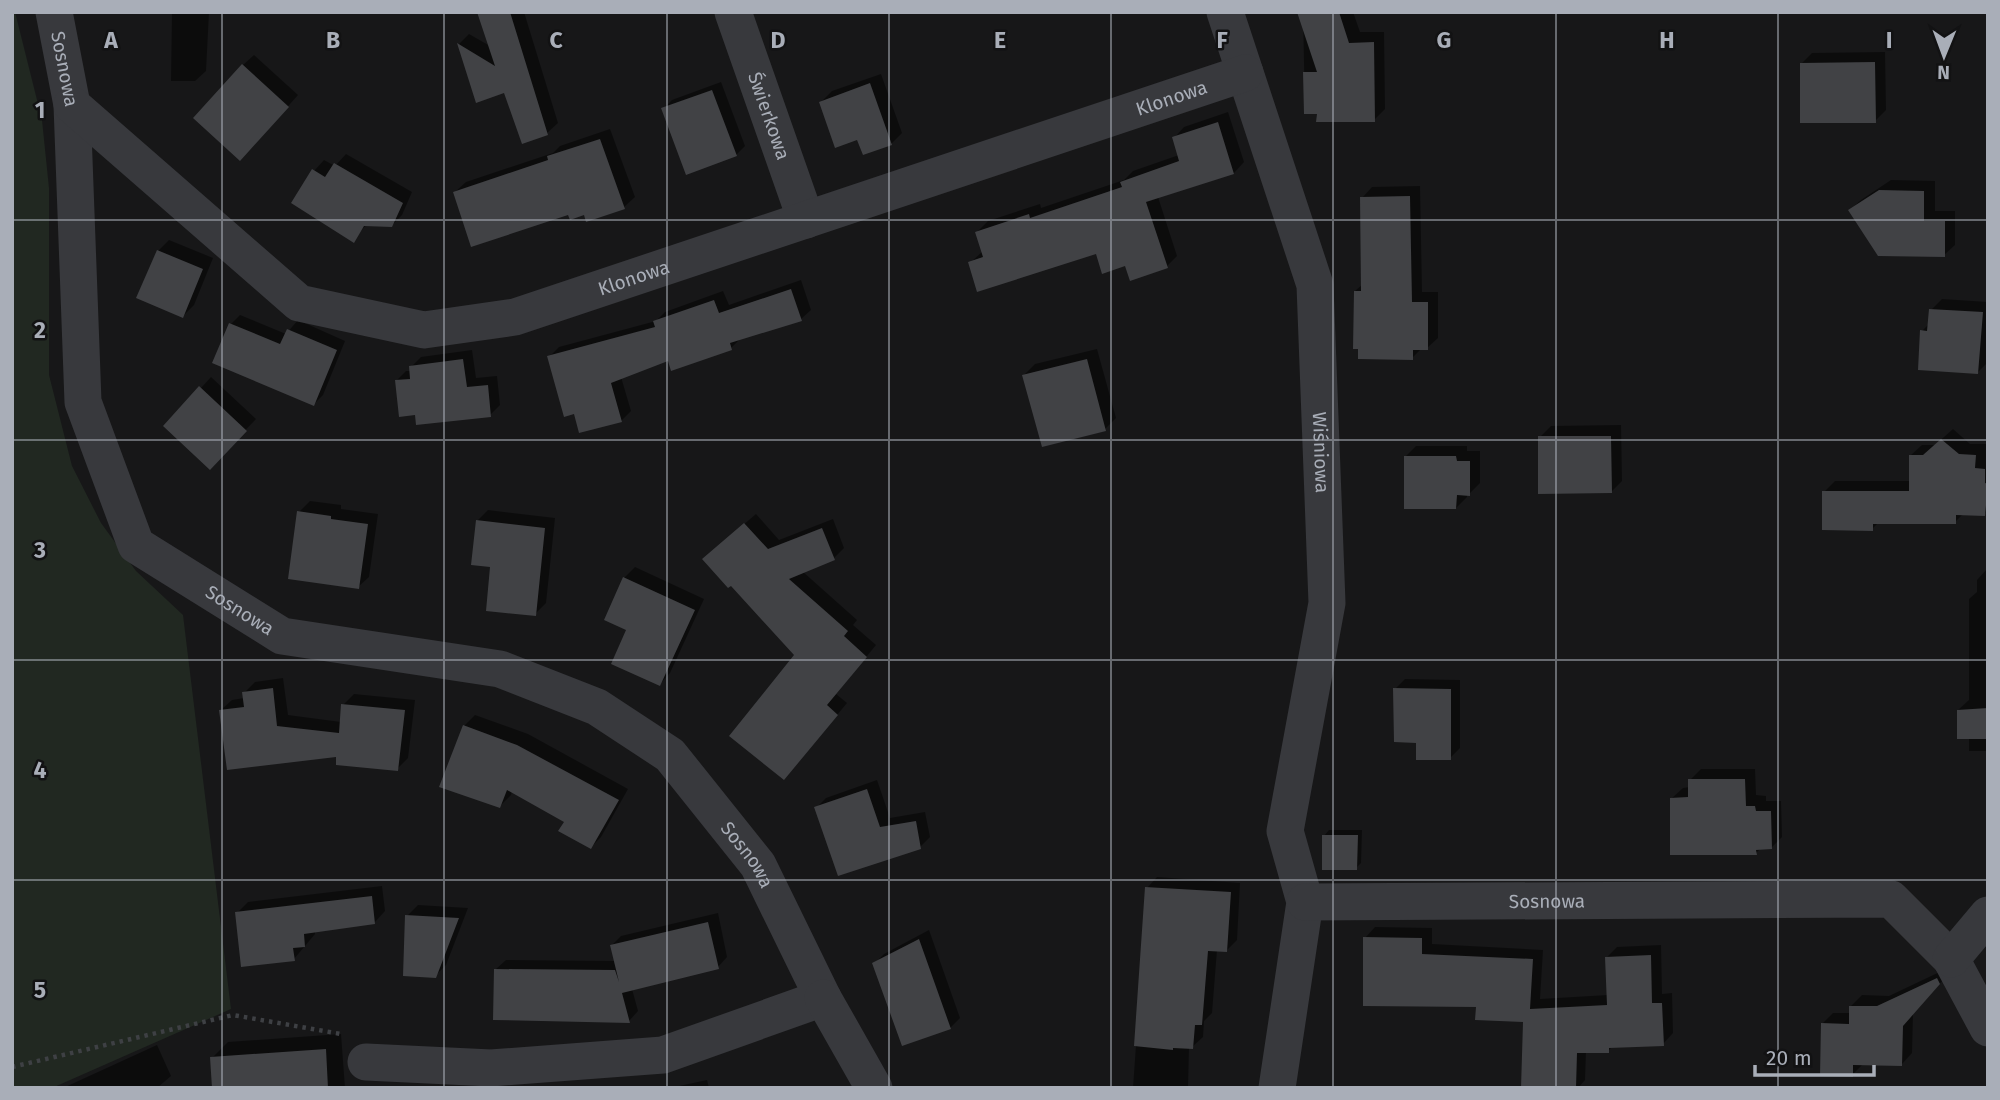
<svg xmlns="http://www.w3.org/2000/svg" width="2000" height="1100" font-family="'Fira Sans',sans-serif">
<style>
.green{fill:#212821}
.shadow{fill:#0007}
.building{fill:#414245}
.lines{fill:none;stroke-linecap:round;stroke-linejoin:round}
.path{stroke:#3e4044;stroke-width:4.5;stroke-dasharray:3.5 5;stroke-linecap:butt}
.minor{stroke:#38393d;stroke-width:37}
.grid{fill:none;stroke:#a9aeb8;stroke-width:2;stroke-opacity:0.55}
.labels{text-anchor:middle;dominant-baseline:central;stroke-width:5;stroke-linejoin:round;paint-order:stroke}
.street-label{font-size:19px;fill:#a9aeb8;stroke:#121213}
.grid-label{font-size:23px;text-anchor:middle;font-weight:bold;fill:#a9aeb8;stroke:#121213;stroke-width:5;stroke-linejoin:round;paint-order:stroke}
</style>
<rect width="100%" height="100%" fill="#171718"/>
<path class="green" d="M12,12H15L42,120L49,188V375L72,466L101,523L136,571L183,615L231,1009L52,1088H12Z"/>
<path class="shadow" d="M164,12H209L206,71L195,81H171L172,13Z
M478,12H524L558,123L547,133L506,91L477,100L459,44L469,34L490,46Z
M1303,12H1353L1360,32H1384L1385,109L1374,120L1318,112L1305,113Z
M1885,52L1886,110L1875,121L1801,64L1812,53Z
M254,55L298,95L251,148L243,65Z
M881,74L902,133L891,144L859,138L821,102L832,91Z
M721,82L745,146L736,155L663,109L672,100Z
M1228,112L1244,162L1234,173L1158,197L1177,256L1167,266L1126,264L1097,252L970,263L983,251L977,232L988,221L1040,204L1041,208L1124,180L1133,171L1179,155L1174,138L1184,127Z
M610,129L635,197L624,207L569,213L455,192L466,182L553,153L560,146Z
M346,154L412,192L402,215L392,225L367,224L353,240L314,171L324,160L335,166Z
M1891,180L1935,181V211H1955V245L1944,255L1850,210L1861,200Z
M1420,186L1422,292H1438V338L1427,348H1422L1412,358L1360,348L1355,291L1363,284L1362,198L1372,187Z
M169,240L213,258L194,305L183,316L158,251Z
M801,280L811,310L801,319L741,338L731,348L669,358L621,377L631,411L621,421L575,412L549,357L559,347L656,321L665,312L723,291L729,305Z
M1942,299L1988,302V362L1978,372L1922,331L1930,323L1931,310Z
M240,315L286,334L298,320L345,341L323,395L314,404L231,324Z
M1097,349L1116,418L1105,429L1024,375L1035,364Z
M472,350L476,378L497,376L500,405L490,415L417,413L396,381L406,371H411V367L421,357Z
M211,377L256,419L210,467L201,388Z
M1621,425L1622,481L1611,492L1540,437L1551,426Z
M1953,429L1970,444H1986V458H1988V511L1984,514H1963L1955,522H1879L1872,529L1824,492L1835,481H1911V455L1922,445H1935Z
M1416,446H1467V451H1480V483L1469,494H1467V497L1456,508L1405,457Z
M310,501L341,505V509L378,514L369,577L358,587L299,512Z
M488,510L555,518L546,603L535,614L492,565L477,521Z
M756,514L779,540L833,519L844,548L834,558L802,571L857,620L853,625L876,645L836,694L847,703L794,767L797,655L715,549Z
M635,567L704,599L670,673L660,684L629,630L624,578Z
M1987,569L1988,751H1969V737L1958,710L1969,700V599L1977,592V580Z
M283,678L288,715L341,722L343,705L354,694L415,700L408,758L397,769L337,755L221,710L232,700L244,698V693L255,682Z
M1405,679L1460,680V748L1450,758L1418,741L1395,689Z
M475,715L528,734L628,789L601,837L591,847L566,821L512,791L511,795L500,806L464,726Z
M1701,769H1755L1756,795L1766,796V801H1781L1782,837L1771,848H1761L1756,853L1672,798L1683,788L1690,787V780Z
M877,780L890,818L925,812L930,837L920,847L816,808L826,798Z
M1329,830H1362L1361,863L1356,868L1324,836Z
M1157,877L1240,883L1237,940L1227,950H1217L1212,1013L1204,1021L1203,1037L1192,1047H1189L1188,1088H1133L1147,888Z
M382,886L385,911L375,922L315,931V934L294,959L237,913L248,902Z
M418,905L468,908L446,965L435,976L407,916Z
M718,913L727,957L718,967L632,989L638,1011L629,1021L496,969L506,960L615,961L611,946L621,936Z
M1375,927L1432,928V944L1543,950L1540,999L1608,995L1607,957L1617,947L1661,945L1662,994L1672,993L1673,1033L1663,1044L1613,1046L1608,1051H1586L1585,1080L1578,1088H1538L1524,1021L1478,1005L1365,938Z
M929,930L960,1018L950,1028L874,964L884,954Z
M1948,968L1950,972L1913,1014L1912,1053L1902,1064L1864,1063L1852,1075L1822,1024L1833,1013H1851V1006L1862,995L1889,996Z
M341,1034L345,1088H214L212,1058L228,1042Z
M157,1045L171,1076L157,1088H63Z
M707,1080L709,1088H670Z
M780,1086L838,1087V1088H778Z"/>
<path class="building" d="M477,12H510L548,135L522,144L504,93L476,103L457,43L495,66Z
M1297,12H1339L1349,43L1374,42L1375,122H1316L1317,114H1304L1303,72H1317Z
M1875,62L1876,123H1800V63Z
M242,64L289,107L240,161L193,118Z
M870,83L892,145L863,155L857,140L835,148L819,102Z
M712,90L737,156L686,175L661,108Z
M1218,122L1234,174L1146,202L1168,268L1130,281L1125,266L1102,274L1096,254L977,292L968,262L983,257L975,232L1029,214L1030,218L1122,187L1120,182L1179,161L1172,137Z
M600,139L625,209L586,222L584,215L570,220L568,215L471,247L453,192L548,160L547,156Z
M334,163L403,203L392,227L364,226L354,243L291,203L312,169L325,177Z
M1879,190L1924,191V221H1945V257L1878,256L1848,210Z
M1410,196L1412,302H1428V350H1413V360L1358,359V349H1353L1354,291H1361L1360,197Z
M157,250L203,269L183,318L136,298Z
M791,289L802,321L730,343L732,350L671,371L668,361L611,383L622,422L579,433L574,414L564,417L547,356L655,327L653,321L714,300L719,313Z
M1929,309L1983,312L1978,374L1918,370L1920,330L1927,331Z
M229,323L280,344L287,329L337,350L314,406L212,363Z
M463,359L467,387L488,385L491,417L416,425L415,415L399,417L395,380L410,379L409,366Z
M1087,359L1106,431L1042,447L1022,375Z
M199,386L247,431L210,470L163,426Z
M1538,436H1611L1612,493L1538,494Z
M1941,439L1959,454L1976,455L1975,468L1985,469V483L1988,484L1985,516L1956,515V524H1873V531L1822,530V491H1909V455H1923Z
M1404,456H1456L1457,461H1470V496L1457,495L1456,509H1404Z
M297,511L331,516V519L368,524L359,589L288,579Z
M476,520L545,528L536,616L486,611L490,567L471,565Z
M744,523L768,549L822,528L835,560L789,579L848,631L844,636L867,657L827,705L838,715L784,780L729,736L794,655L731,586L728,588L702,559Z
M623,577L695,610L660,686L611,664L626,630L604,620Z
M273,688L277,726L339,733L341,704L405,710L398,771L336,765V757L227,770L219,710L244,707L242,692Z
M1393,688L1451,689V760H1416V743L1394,742Z
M1988,708V739H1957V710Z
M463,725L517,745L619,800L591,849L558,831L564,822L507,790L500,808L439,787Z
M1688,779H1745L1746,806H1755L1756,811H1771L1772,849L1756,850L1757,855H1670V798L1688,797Z
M867,789L880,827L916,821L921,849L838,876L814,807Z
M1322,835H1358L1357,870H1322Z
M1145,887L1231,892L1227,952L1208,951L1202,1025H1195L1193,1049L1173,1048V1050L1134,1046Z
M372,896L375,924L304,934L305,947L293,948L295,961L241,967L235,912Z
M405,915L459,918L436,978L403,976Z
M708,922L719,969L622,993L630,1023L493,1020L494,969L615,970L619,982L610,945Z
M1363,937L1422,938V954L1533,959L1530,1009L1607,1005L1605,957L1651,955L1652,1003H1662L1664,1046L1609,1048V1053H1577L1576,1088H1521L1523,1022L1475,1020L1476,1007L1363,1006Z
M919,939L951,1029L902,1046L872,963Z
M1937,978L1940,984L1903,1026L1902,1066L1853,1065V1077L1820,1076L1821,1023L1849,1024V1006H1877Z
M326,1049L328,1088H212L210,1057Z"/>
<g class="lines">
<path class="path" d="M12,1067L233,1015L341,1034"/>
<g class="minor">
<path id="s1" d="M54,12L72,105L83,402L136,545L282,636L500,669L597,707L670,755L758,865L823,998L663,1055L491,1068L366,1062"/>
<path id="s2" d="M733,12L806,220"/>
<path id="s3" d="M1225,12L1315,285L1327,603L1285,831L1305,902L1277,1088"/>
<path id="s4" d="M72,105L299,303L424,330L515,317L1245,73"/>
<path id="s5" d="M1305,902L1891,899L1951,959L1988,1028"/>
<path d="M1951,959L1988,915"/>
<path d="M823,998L874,1088"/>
</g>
</g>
<path class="grid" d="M222,12V1088M444,12V1088M667,12V1088M889,12V1088M1111,12V1088M1333,12V1088M1556,12V1088M1778,12V1088M12,220H1988M12,440H1988M12,660H1988M12,880H1988"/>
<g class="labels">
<g class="street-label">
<text stroke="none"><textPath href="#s1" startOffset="58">Sosnowa</textPath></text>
<text stroke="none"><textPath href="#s4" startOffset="1213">Klonowa</textPath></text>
<text stroke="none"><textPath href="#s2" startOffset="110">Świerkowa</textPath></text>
<text stroke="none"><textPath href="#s4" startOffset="646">Klonowa</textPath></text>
<text stroke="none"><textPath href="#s3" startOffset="455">Wiśniowa</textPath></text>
<text stroke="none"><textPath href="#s1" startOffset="667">Sosnowa</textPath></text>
<text stroke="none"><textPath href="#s1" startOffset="1255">Sosnowa</textPath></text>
<text stroke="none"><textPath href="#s5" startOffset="242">Sosnowa</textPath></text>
</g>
</g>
<g class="grid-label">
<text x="111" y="48">A</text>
<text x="333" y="48">B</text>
<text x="556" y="48">C</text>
<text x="778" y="48">D</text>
<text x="1000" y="48">E</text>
<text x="1222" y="48">F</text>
<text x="1444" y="48">G</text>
<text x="1667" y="48">H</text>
<text x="1889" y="48">I</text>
<text x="40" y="118">1</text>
<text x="40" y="338">2</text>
<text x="40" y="558">3</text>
<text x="40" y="778">4</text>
<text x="40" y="998">5</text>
</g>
<rect width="2000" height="1100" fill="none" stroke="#a9aeb8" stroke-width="28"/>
<g transform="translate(1944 56) rotate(181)" stroke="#121213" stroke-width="5" paint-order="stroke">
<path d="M0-5L12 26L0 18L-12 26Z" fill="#a9aeb8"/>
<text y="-10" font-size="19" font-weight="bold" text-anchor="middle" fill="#a9aeb8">N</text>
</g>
<path d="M1755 1065v10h119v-10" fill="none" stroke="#a9aeb8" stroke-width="3.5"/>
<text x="1766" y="1065" font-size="21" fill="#a9aeb8" stroke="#121213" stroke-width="5" paint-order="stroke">20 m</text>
</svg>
